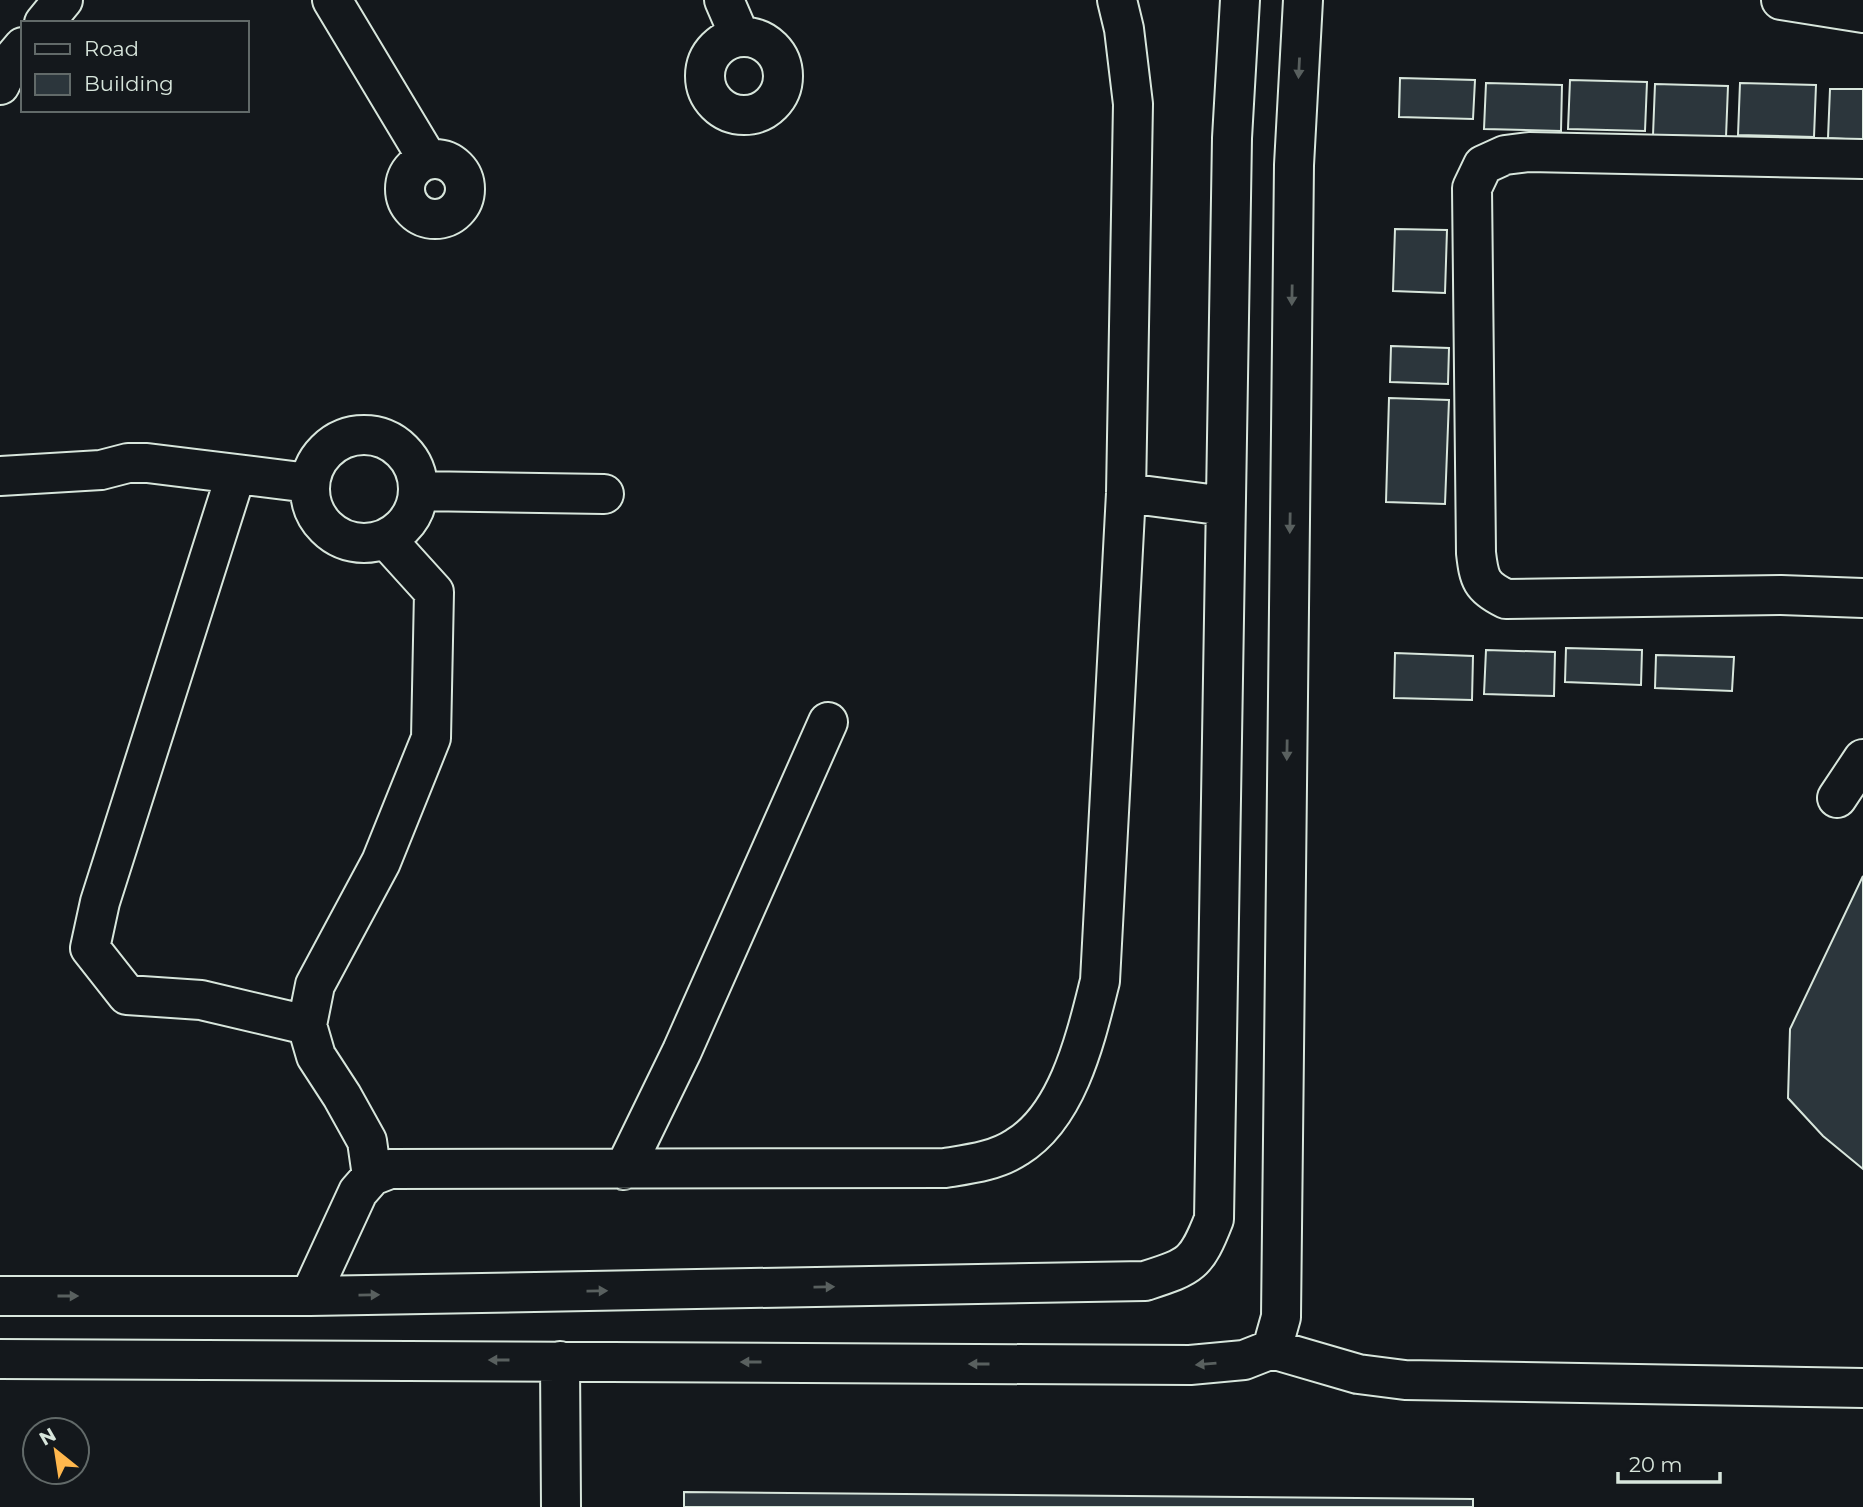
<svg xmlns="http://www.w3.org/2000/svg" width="1863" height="1507" font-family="Montserrat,sans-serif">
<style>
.building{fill:#2c363c;stroke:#d8e6dc;stroke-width:2}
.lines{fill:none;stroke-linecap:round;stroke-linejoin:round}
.minor-casing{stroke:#d8e6dc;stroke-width:42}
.minor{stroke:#14181c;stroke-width:38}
.oneway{fill:#59605f}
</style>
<rect width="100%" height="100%" fill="#14181c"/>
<path class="building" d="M1400,78L1475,80L1473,119L1399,117Z
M1570,80L1647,82L1645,131L1568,129Z
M1486,83L1562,85L1561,131L1484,129Z
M1740,83L1816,85L1814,137L1738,135Z
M1655,84L1728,86L1726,137L1653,135Z
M1830,89H1863V140L1828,138Z
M1395,229L1447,230L1445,293L1393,291Z
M1391,346L1449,348L1448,384L1390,382Z
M1389,398L1449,400L1445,504L1386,502Z
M1566,648L1642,650L1641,685L1565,682Z
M1486,650L1555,652L1554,696L1484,694Z
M1395,653L1473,656L1472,700L1394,698Z
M1656,655L1734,657L1732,691L1655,688Z
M1863,876V1169L1823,1136L1788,1098L1790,1029Z
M684,1492L1473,1499V1507H684Z"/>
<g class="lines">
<g class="minor-casing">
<path id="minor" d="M332,0L428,160
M724,0L740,37
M1781,0L1863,13
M44,23L63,0
M705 76a39 39 0 1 1 78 0a39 39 0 1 1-78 0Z
M0,85L12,60L23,47
M1863,159L1529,152L1505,155L1483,165L1472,188L1476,553C1479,579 1481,587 1506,599L1781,595L1863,598
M405 189a30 30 0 1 1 60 0a30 30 0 1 1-60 0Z
M310 489a54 54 0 1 1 108 0a54 54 0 1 1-108 0Z
M236,474L100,902L90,948L127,995L201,1000L307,1025
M0,476L101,470L128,463H147L309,483
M418,491L604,494
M1126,493L1225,506
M1837,798L1863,759
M624,1170L682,1051L828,722
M372,1176L367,1141L342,1096L316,1056L307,1025L315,985L381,862L431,738L434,592L386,539
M0,1296H310L1145,1281C1191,1266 1196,1265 1214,1219L1232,138L1240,0
M310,1296L358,1192L372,1176L390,1169L945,1168C970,1164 996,1161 1017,1147C1069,1115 1086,1036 1100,981L1126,493L1133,104L1124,29L1117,0
M1272,1349L1281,1317L1294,165L1303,0
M0,1359L1190,1365L1244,1360L1272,1349L1358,1374L1405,1380L1863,1388
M560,1361L561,1507"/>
</g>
<use href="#minor" class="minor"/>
</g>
<defs><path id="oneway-solid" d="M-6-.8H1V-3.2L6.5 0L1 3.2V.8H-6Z" transform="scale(1.75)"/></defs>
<g class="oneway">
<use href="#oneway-solid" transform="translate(1299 68) rotate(93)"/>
<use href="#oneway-solid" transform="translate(1292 295) rotate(91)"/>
<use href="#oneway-solid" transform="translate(1290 523) rotate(91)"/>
<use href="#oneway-solid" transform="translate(1287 750) rotate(91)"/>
<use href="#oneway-solid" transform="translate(824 1287) rotate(-1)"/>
<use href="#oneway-solid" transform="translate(597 1291) rotate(-1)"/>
<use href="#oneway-solid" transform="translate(369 1295) rotate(-1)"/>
<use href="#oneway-solid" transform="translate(68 1296)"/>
<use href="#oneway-solid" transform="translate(499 1360) rotate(-180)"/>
<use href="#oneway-solid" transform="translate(751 1362) rotate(-180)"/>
<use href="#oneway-solid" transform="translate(979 1364) rotate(-180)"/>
<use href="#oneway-solid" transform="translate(1206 1364) rotate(175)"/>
</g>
<rect x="21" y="21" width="228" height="91" fill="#14181c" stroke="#626a69" stroke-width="2"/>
<rect x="35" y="44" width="35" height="10" fill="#14181c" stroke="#626a69" stroke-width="2"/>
<text x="84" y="56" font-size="21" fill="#d8e6dc">Road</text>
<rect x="35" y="74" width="35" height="21" fill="#2c363c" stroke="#626a69" stroke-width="2"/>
<text x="84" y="91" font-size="21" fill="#d8e6dc">Building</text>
<g transform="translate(56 1451) rotate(330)"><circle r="33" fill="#14181c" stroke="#626a69" stroke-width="2"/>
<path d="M0-5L12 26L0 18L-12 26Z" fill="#ffb74d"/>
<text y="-10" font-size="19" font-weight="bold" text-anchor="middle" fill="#d8e6dc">N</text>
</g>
<path d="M1618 1472v10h102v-10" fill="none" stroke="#d8e6dc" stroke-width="3.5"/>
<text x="1629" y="1472" font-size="21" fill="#d8e6dc" stroke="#14181c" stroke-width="5" paint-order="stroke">20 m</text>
</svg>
